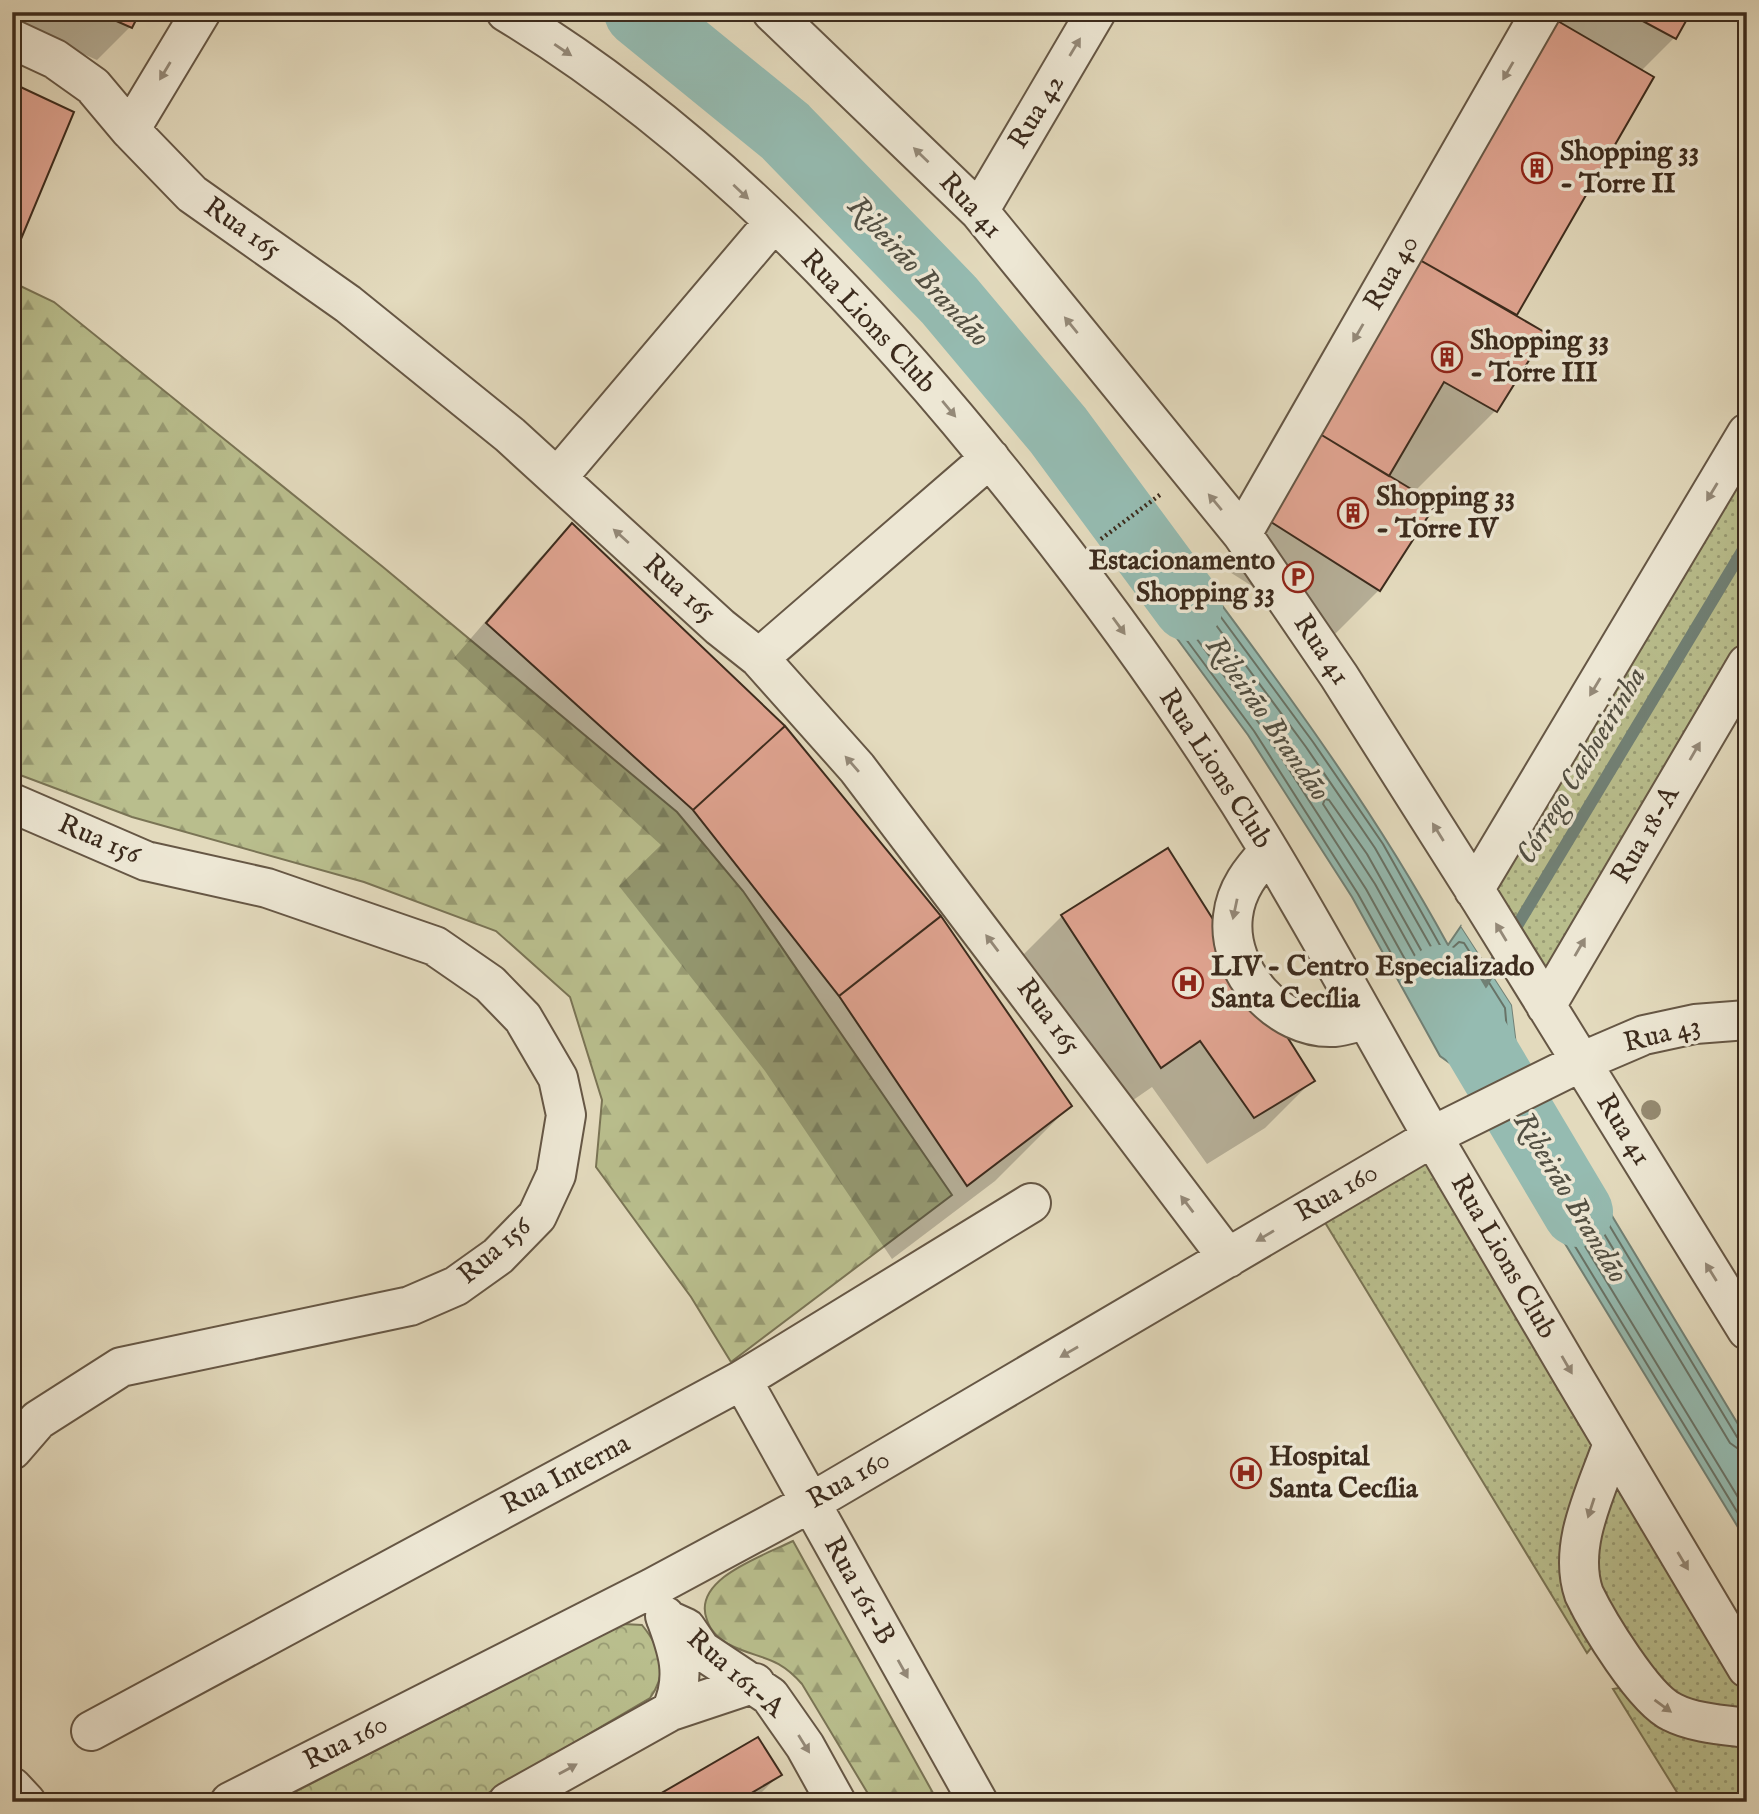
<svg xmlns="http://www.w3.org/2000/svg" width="1759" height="1814" font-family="'IM FELL English',serif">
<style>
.grass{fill:url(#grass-dots);stroke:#7a7455;stroke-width:2}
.forest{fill:url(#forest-firs);stroke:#7a7455;stroke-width:2}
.park{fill:url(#park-crowns);stroke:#7a7455;stroke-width:2}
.water{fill:#95bbb1;stroke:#718176;stroke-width:2}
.pier{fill:#e3dabd}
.shadow{fill:#0003}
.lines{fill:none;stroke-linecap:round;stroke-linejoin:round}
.shore{stroke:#687367;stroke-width:2}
.stream{stroke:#718176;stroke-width:12}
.river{stroke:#95bbb1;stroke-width:70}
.building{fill:#e0a491;stroke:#3c2b1d;stroke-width:2}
.minor-casing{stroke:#665745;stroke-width:42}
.path{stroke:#3c2b1d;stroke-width:4.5;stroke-dasharray:2 3.5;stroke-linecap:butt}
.minor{stroke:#ede7d4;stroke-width:38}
.tree{fill:#958a71}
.oneway{fill:#948978}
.labels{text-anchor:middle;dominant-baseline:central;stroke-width:7;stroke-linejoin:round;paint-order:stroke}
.street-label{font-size:28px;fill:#3c2b1d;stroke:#ede7d4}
.poi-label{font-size:28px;font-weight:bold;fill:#3c2b1d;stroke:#ede7d4;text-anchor:start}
.water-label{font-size:30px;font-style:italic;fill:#524f42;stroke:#ede7d4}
</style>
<defs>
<pattern id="grass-dots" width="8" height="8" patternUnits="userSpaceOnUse" patternTransform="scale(1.75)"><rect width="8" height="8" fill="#b9be8d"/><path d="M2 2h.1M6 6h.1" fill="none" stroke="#989b73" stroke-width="1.8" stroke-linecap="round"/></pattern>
<pattern id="forest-firs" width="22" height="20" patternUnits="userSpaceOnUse" patternTransform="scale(1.75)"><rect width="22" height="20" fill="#b9be8d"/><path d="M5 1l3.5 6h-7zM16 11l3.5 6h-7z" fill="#989b73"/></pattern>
<pattern id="park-crowns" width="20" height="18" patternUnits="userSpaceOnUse" patternTransform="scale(1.75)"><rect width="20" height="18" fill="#b9be8d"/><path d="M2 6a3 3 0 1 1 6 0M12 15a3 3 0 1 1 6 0" fill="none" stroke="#989b73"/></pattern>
</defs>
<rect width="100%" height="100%" fill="#e3dabd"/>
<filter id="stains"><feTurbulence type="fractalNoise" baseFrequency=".00286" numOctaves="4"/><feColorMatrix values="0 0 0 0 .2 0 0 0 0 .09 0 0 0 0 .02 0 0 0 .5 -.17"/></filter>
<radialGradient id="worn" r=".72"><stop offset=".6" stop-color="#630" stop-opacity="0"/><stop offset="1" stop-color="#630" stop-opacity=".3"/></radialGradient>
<path class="grass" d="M1747,433V664L1546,1006L1481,900Z
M1433,1137L1747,1668V1802H1683L1613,1689L1638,1685L1604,1632L1587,1653L1315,1206Z"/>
<path class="forest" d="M12,282L54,302L383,567L677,812L743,891L952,1195L731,1362L691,1297L596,1167L602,1100L570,997L496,931L364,882L132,817L12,772Z
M793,1541L938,1802H873L802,1684C776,1654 759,1660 728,1644C719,1639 710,1630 707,1620C691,1579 763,1556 793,1541Z"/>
<path class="park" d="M623,1624L642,1625C662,1650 669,1671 650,1698L473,1802H275Z"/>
<path class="water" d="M1152,512C1257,652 1364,791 1448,945L1461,926L1512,1005L1517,1045L1468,1076L1440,1056L1352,897L1248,735L1109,546Z
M1551,1115L1747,1439V1542L1503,1142Z"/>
<path class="pier" d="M1464,924L1515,1004L1521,1045L1468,1080L1465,1078L1517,1045L1512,1005L1461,926Z"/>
<path class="shadow" d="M12,12H138L130,27L97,60L12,23Z
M1536,12H1689L1674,38L1641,71L1652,78L1515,316L1495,411L1413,493L1433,505L1379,590L1332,637L1225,569Z
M572,526L1070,1106L995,1181L892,1259L765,1071L619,886L661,845L454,658L539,559Z
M1062,916L1312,1081L1265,1128L1207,1164L1152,1087L1113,1114L1015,963Z
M779,1775L752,1802H650Z"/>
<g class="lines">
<path class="shore" d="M1148,524L1153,525L1313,742L1383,844L1441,947L1449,951L1459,942L1464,943L1505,1008L1508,1043L1469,1067L1445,1050L1358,894L1254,731L1120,550L1121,546Z
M1147,536L1151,537L1306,747L1375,848L1434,952L1445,959L1463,957L1497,1011L1498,1038L1470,1057L1452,1044L1366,889L1261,726L1132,551L1133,547Z
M1325,799L1329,800L1367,854L1426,959L1439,968L1459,970L1487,1014V1033L1470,1044L1460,1037L1375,884L1323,804Z
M1747,1441L1737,1437L1550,1127L1546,1126L1516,1143L1515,1148L1747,1528
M1747,1450L1737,1448L1730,1443L1547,1139L1543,1138L1528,1146L1527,1151L1747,1512"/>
<path class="stream" d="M1482,984L1747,543"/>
<path class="river" d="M639,12L785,131L949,300L1058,430L1188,606
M1440,980L1578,1212"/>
</g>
<path class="building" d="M96,12H140L132,28Z
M1626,12H1691L1676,39Z
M1556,20L1654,77L1517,315L1420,260Z
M12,83L74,112L16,251L12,250Z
M1420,260L1546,333L1497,412L1444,382L1389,476L1320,434Z
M1320,434L1436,504L1380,591L1271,522Z
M572,523L785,726L693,810L486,623Z
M785,726L941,916L839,996L693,810Z
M1168,848L1315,1081L1254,1118L1200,1041L1161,1068L1061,915Z
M941,916L1072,1106L967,1186L839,996Z
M758,1737L782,1775L736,1802H646Z"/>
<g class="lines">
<g class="minor-casing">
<path id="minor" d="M506,12C706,133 872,310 1016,491C1108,606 1194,726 1270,852C1326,945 1377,1040 1431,1134C1535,1313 1641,1490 1747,1668
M772,12L979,211L1242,534L1339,676L1481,900L1747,1330
M12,39L55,59L93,86L130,130L192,194L348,304L510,435L720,627L759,658L857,768L1228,1258
M130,130L201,12
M979,211L1096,12
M557,478L773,223
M1242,534L1541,12
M759,658L990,458
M12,803L146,861L267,888L435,946L490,984L523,1018L558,1078L566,1115L556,1175L537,1216L498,1256L456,1286L410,1306L121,1367L38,1420L12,1450
M1269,851C1251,871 1236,889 1233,916C1226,971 1279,1030 1334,1027C1345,1026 1356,1022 1366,1020
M1474,890L1747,433
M1546,1006L1747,664
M742,1380L978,1802
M1613,1443C1597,1490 1567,1545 1584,1594C1598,1623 1644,1699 1672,1712C1693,1723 1723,1725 1747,1728
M665,1616C678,1650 687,1677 671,1711
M666,1619L686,1628L701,1650L770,1696L805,1746L836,1802
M91,1731L742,1380L1031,1203
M12,1787L26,1802
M230,1802L652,1588L810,1503L1450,1127L1581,1062L1644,1035L1695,1024L1747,1020
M508,1802L671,1711L755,1683"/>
</g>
<path class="path" d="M1101,539L1161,494"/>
<use href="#minor" class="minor"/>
</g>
<circle class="tree" cx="1651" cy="1110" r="10"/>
<defs><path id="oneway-solid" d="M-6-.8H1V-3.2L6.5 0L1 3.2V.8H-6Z" transform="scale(1.75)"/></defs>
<g class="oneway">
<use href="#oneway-solid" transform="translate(1075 47) rotate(-59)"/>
<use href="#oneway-solid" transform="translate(563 50) rotate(34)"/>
<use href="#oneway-solid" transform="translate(165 71) rotate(121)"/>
<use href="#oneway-solid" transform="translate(1508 71) rotate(120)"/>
<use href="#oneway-solid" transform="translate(921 155) rotate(-136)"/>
<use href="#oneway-solid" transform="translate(741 192) rotate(43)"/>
<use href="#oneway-solid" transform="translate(1071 325) rotate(-129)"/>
<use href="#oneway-solid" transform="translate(1358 333) rotate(120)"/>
<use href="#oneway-solid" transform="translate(949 409) rotate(50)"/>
<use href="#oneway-solid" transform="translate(1712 492) rotate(121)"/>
<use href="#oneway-solid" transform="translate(1215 502) rotate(-130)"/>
<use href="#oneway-solid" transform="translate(621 536) rotate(-138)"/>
<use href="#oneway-solid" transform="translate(1119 626) rotate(54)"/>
<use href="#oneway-solid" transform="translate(1595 687) rotate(121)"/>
<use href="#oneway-solid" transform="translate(1695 751) rotate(-60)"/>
<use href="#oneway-solid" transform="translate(852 764) rotate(-131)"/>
<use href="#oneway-solid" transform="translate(1438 832) rotate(-122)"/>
<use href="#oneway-solid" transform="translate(1235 909) rotate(102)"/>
<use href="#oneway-solid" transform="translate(1501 932) rotate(-121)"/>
<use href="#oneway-solid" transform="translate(992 943) rotate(-127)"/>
<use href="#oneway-solid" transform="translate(1580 947) rotate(-60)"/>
<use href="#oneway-solid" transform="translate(1187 1204) rotate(-127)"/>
<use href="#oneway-solid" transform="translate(1265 1236) rotate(149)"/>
<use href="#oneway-solid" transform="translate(1711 1272) rotate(-122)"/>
<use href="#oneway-solid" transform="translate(1069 1352) rotate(150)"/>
<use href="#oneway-solid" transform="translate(1567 1365) rotate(60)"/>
<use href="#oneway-solid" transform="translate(1591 1508) rotate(108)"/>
<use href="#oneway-solid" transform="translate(1683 1561) rotate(59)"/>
<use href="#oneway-solid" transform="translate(903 1669) rotate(61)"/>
<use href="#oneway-solid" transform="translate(1663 1706) rotate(36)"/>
<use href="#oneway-solid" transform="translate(804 1744) rotate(58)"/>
<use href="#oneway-solid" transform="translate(568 1769) rotate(-29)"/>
</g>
<defs>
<g id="building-ring" transform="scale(1.575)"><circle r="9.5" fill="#ede7d4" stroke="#8f2418" stroke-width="1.5"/><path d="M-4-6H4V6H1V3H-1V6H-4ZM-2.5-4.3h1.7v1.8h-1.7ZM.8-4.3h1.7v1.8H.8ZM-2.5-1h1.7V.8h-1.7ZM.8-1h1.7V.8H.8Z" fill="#8f2418"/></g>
<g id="parking-ring" transform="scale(1.575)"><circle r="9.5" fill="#ede7d4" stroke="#8f2418" stroke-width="1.5"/><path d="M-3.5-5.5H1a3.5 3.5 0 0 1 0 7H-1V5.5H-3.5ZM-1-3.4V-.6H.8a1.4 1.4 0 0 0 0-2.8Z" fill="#8f2418"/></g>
<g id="hospital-ring" transform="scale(1.575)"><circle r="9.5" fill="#ede7d4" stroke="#8f2418" stroke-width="1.5"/><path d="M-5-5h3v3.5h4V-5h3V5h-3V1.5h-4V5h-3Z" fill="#8f2418"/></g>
</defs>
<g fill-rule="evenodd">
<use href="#building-ring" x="1537" y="168"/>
<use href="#building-ring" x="1447" y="357"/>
<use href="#building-ring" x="1353" y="513"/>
<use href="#parking-ring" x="1298" y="577"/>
<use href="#hospital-ring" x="1188" y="983"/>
<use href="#hospital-ring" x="1246" y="1473"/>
</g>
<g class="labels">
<g class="street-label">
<text transform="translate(1037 112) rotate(-59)">Rua 42</text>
<text transform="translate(970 206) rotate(47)">Rua 41</text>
<text transform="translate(242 229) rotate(35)">Rua 165</text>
<text transform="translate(1392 273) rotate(-60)">Rua 40</text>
<text transform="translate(868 322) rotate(47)">Rua Lions Club</text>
<text transform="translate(679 589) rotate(42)">Rua 165</text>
<text transform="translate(1321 650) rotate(56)">Rua 41</text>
<text transform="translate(1215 769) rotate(57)">Rua Lions Club</text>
<text transform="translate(1646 835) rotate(-60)">Rua 18-A</text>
<text transform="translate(99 840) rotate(23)">Rua 156</text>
<text transform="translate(1048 1017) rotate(53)">Rua 165</text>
<text transform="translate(1662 1035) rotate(-14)">Rua 43</text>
<text transform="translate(1623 1130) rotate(58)">Rua 41</text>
<text transform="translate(1337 1193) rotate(-30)">Rua 160</text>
<text transform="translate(495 1251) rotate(-41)">Rua 156</text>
<text transform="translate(1503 1257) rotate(60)">Rua Lions Club</text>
<text transform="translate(566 1475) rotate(-28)">Rua Interna</text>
<text transform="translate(849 1480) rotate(-30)">Rua 160</text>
<text transform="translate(859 1591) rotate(61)">Rua 161-B</text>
<text transform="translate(735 1674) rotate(41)">Rua 161-A</text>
<text transform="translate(346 1743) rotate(-27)">Rua 160</text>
</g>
<g class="poi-label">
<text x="1560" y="152">Shopping 33<tspan x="1560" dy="32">- Torre II</tspan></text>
<text x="1470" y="341">Shopping 33<tspan x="1470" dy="32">- Torre III</tspan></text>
<text x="1376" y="497">Shopping 33<tspan x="1376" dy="32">- Torre IV</tspan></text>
<text x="1275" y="561" text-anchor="end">Estacionamento<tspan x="1275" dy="32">Shopping 33</tspan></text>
<text x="1211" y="967">LIV - Centro Especializado<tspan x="1211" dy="32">Santa Cecília</tspan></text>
<text x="1269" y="1457">Hospital<tspan x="1269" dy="32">Santa Cecília</tspan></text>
</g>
<g class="water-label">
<text transform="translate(918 272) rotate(47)">Ribeirão Brandão</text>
<text transform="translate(1267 719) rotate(55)">Ribeirão Brandão</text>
<text transform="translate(1582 766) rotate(-59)">Córrego Cachoeirinha</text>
<text transform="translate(1570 1198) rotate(59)">Ribeirão Brandão</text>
</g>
</g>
<rect width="1759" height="1814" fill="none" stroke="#e3dabd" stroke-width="42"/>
<rect x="14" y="14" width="1731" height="1786" fill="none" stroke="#3c2b1d" stroke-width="3.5"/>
<rect x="21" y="21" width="1717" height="1772" fill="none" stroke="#3c2b1d" stroke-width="2"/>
<rect width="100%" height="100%" filter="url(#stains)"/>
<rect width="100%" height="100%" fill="url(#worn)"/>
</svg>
